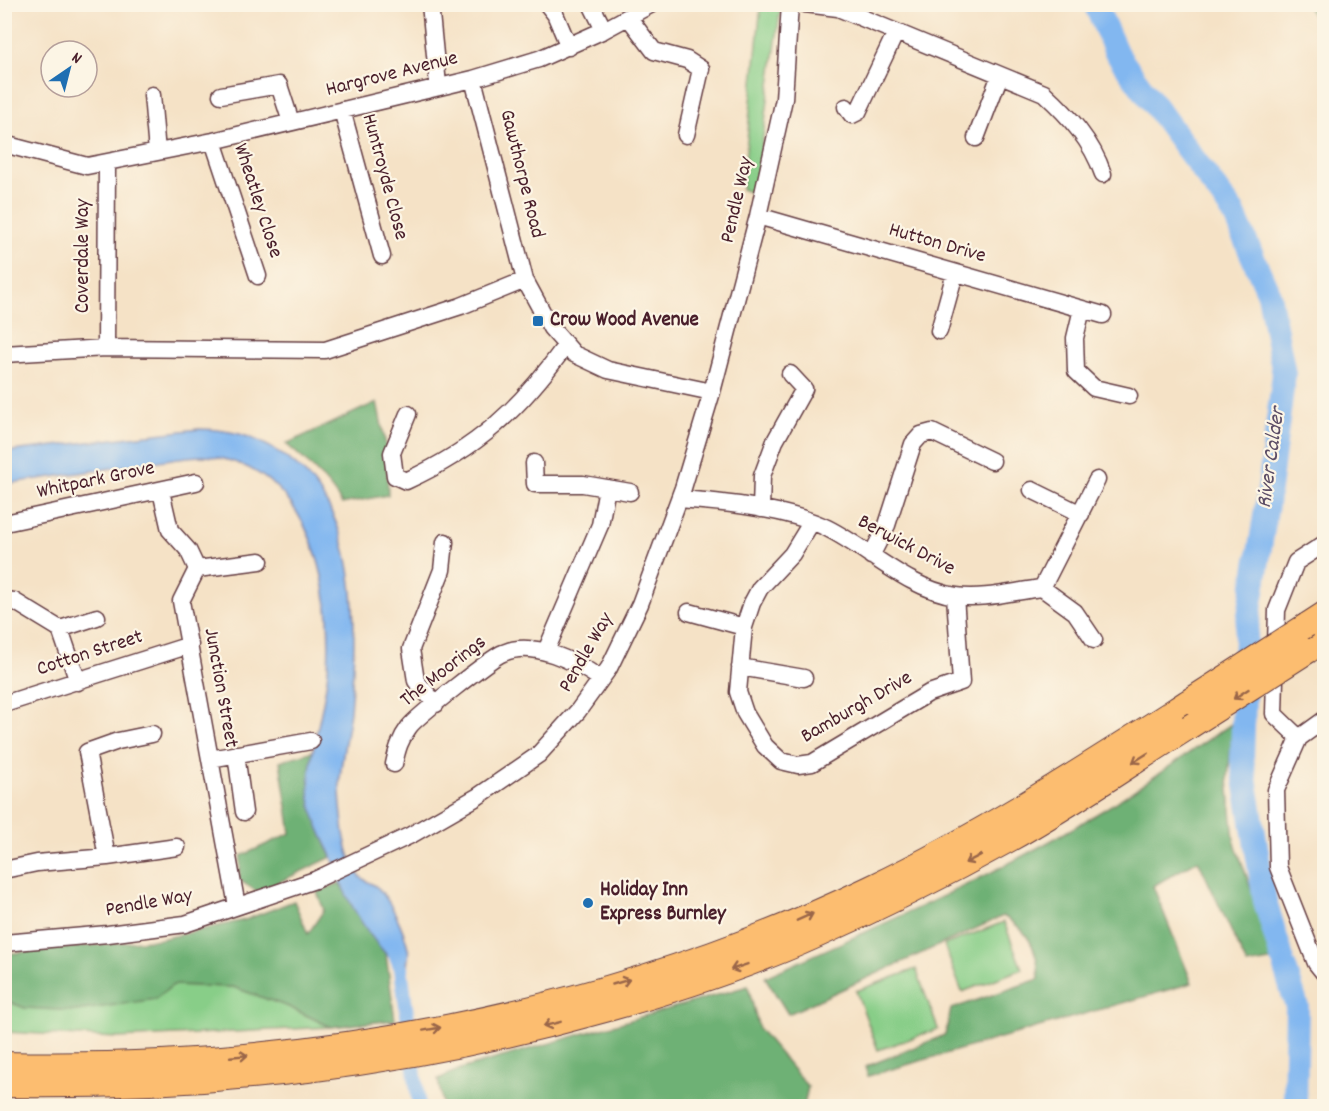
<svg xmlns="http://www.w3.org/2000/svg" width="1329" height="1111" font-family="Dekko,sans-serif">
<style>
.green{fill:#88ce88;stroke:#69765a;stroke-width:1.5}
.forest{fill:#6eb174;stroke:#5c6850;stroke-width:1.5}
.water{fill:#82b7f0;stroke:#666b8e;stroke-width:1.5}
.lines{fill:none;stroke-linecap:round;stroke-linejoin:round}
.canal{stroke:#82b7f0;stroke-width:14}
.river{stroke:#82b7f0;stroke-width:24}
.minor-casing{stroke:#643c42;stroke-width:19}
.highway-casing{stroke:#643c42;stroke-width:26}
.minor{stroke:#fff;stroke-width:16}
.highway{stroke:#fcbd6f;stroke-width:24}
.highway-bridge-casing{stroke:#643c42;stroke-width:26;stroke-linecap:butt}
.highway-bridge{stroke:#fcbd6f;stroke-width:24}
.oneway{stroke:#9a664a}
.poi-dot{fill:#1f6fb2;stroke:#fcf5e5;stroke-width:2}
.labels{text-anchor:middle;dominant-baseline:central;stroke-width:4.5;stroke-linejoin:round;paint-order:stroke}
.street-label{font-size:21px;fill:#4a1f2b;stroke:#fcf5e5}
.poi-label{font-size:21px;font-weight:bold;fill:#4a1f2b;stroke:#fcf5e5;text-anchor:start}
.water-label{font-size:22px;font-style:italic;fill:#5b4d66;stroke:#fcf5e5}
</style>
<rect width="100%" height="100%" fill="#fcf5e5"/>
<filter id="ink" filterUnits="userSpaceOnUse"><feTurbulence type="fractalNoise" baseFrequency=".0167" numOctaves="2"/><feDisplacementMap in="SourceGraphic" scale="12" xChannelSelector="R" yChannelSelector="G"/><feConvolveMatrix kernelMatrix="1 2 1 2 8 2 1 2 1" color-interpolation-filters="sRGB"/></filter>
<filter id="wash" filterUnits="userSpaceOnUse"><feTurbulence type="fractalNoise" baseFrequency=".008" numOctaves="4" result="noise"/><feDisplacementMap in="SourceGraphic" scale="24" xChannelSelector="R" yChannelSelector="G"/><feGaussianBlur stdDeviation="1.35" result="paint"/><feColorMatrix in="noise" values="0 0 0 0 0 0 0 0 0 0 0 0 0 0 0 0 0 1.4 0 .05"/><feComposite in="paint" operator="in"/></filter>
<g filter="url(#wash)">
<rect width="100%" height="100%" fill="#f5e2c6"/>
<path class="green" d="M761,5H781L755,195L742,189Z
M1306,5H1324V32Z
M1004,922L1022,969L962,992L944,945Z
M916,969L938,1029L878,1050L856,991Z
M173,985L233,987L289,1007L331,1027L118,1038L5,1032L4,1000L25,1008L155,999Z"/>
<path class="forest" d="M377,402L386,446L388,495L342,504C327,480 308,462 286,444Z
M1233,723L1228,779L1234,840L1276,960L1247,965L1198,860L1153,886L1192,983L868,1076L865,1067L945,1035L951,1009L1039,979C1038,950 1029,930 1003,916L788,1014L765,977C879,926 994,877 1100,812C1146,784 1189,752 1233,723Z
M314,751C308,799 310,813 332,857L258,892L239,880L241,856L291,833L280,761Z
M340,883L386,955L395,1020L331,1027L289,1007L233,987L173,985L155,999L76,1011L25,1008L5,1000L4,954L161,939L245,920L294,901L308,934L324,910L317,892Z
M748,986L759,1029L808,1087L804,1106H443L438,1079L461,1069Z"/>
<path class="water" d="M199,429C236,429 262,439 291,461C363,517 357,630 350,711C347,734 342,756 340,778C339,796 342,816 344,833C346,845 351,865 359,875C363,881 373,883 378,888C391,901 404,930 408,948C410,954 407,960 407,966L401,968C375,947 355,914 341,884C336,875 335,864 331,854C321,834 310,812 309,790C309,749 325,709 328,669C333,587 314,479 220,458C199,453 174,459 153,462C103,469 54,477 5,484L4,452Z"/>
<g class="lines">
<path class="canal" d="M394,952L401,968L419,1106"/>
<path class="river" d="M1095,4L1117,54L1233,212L1269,294L1284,374L1267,504L1246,634L1242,760L1265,901L1282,958
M1285,968L1297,1007L1295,1106"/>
</g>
</g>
<g filter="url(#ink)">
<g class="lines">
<g class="minor-casing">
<path id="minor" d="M430,4L438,85
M547,4L555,14L569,47
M591,4L604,30
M805,4L838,8L1044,93C1069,116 1092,141 1103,174
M629,18L654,51L687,60L701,69L686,135
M473,79L525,280L551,328L574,354L608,370L712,392
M152,95L157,152
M221,95L279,85L291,122
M846,107L852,115L858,112L896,32
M342,110L382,256
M976,138L1000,75
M213,141L258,276
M4,144L87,166L213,141L473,79L539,59L604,30L652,4
M758,216L1103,315
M1082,309L1075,338L1076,371L1094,388L1129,396
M939,331L955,273
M106,348L107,163
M4,354L106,348L325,350L461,306L525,280
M408,414L392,453L395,476L406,481C478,448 520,409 566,345
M534,463L535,484H583L630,492
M1032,490L1081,514
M161,491L170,530L188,550L197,569L181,601L237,906
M679,499C723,502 788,509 827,528C869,549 908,589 956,596C983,600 1015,591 1042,588L1075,612L1094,640
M761,509L762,476L775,441L804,389L790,374
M5,523L196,482
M811,523L792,554L760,588L752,603L744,627L738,692L745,713L765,746L781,761L798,765L812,763L929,693L961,682L955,596
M871,556L887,525L913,444L921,435L932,432L992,461
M197,569L260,561
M1042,588L1097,480
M4,600L14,601L60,629L97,617
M689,612L744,627
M60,629L78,682
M546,651L600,525L607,488
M740,667L804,678
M4,704L190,645
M436,704L416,681L411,649L442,570L445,542
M1324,720L1299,738L1276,790L1278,867L1316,963L1324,973
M1299,738L1274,714L1277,610L1296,562L1324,544
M236,754L244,812
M210,759L311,741
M394,764C397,750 400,739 409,727C415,718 492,657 503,653C533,639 576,662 601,679
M107,857L87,752L118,741L152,734
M4,870L37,863L107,857L177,847
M4,943L108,934L185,924L315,880L411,835L477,797L538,755L578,711L609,668L640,604L683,488L712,392L758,216L784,99L790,4"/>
</g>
<g class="highway-casing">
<path id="highway" d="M1307,625L1324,614
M1308,651L1324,640
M4,1064C301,1071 604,1016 872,887C983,834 1086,767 1189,701
M4,1085C214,1088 403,1067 605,1010C676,990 747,967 814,937C880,908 944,876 1007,841C1069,807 1129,765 1189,727"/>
</g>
<use href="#minor" class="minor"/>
<use href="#highway" class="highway"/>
<g class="highway-bridge-casing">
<path id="highway-bridge" d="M1189,701L1307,625
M1189,727L1308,651"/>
</g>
<use href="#highway-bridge" class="highway-bridge"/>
</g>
<defs><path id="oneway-shaft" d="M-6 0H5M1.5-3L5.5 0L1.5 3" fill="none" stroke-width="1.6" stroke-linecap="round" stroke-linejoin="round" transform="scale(1.5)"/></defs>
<g class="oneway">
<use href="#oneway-shaft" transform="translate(1241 694) rotate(147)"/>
<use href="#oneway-shaft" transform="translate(1140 758) rotate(148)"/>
<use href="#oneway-shaft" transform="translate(973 859) rotate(153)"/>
<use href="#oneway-shaft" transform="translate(805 917) rotate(-24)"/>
<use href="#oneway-shaft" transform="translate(739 967) rotate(161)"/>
<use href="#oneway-shaft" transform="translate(621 982) rotate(-16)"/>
<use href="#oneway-shaft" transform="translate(552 1024) rotate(166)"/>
<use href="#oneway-shaft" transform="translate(432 1029) rotate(-10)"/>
<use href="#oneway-shaft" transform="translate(239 1056) rotate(-5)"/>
</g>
</g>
<g class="poi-dot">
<rect x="532" y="315" width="12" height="12" rx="3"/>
<circle cx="588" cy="903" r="6"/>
</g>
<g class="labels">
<g class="street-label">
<text transform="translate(392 75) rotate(-14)">Hargrove Avenue</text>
<text transform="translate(521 174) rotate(76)">Gawthorpe Road</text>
<text transform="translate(384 177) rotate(75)">Huntroyde Close</text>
<text transform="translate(738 200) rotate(-77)">Pendle Way</text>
<text transform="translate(257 201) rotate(72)">Wheatley Close</text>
<text transform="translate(937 244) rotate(16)">Hutton Drive</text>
<text transform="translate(84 256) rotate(-90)">Coverdale Way</text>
<text transform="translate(96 481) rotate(-12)">Whitpark Grove</text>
<text transform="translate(906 546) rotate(28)">Berwick Drive</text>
<text transform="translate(587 653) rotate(-60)">Pendle Way</text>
<text transform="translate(90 654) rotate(-18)">Cotton Street</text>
<text transform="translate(444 672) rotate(-38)">The Moorings</text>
<text transform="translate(220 688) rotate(80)">Junction Street</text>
<text transform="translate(857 708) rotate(-30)">Bamburgh Drive</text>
<text transform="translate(149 904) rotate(-10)">Pendle Way</text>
</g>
<g class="poi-label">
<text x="550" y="321">Crow Wood Avenue</text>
<text x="600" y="891">Holiday Inn<tspan x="600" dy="24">Express Burnley</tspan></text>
</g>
<g class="water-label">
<text transform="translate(1272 458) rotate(-82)">River Calder</text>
</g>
</g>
<rect width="1329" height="1111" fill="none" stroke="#fcf5e5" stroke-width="24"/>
<g transform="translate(69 69) rotate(35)"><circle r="28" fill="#fcf5e5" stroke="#b59f9b" stroke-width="1.5"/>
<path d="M0-4.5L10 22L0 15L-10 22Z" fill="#1f6fb2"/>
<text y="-9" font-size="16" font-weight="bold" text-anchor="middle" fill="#4a1f2b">N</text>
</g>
</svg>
